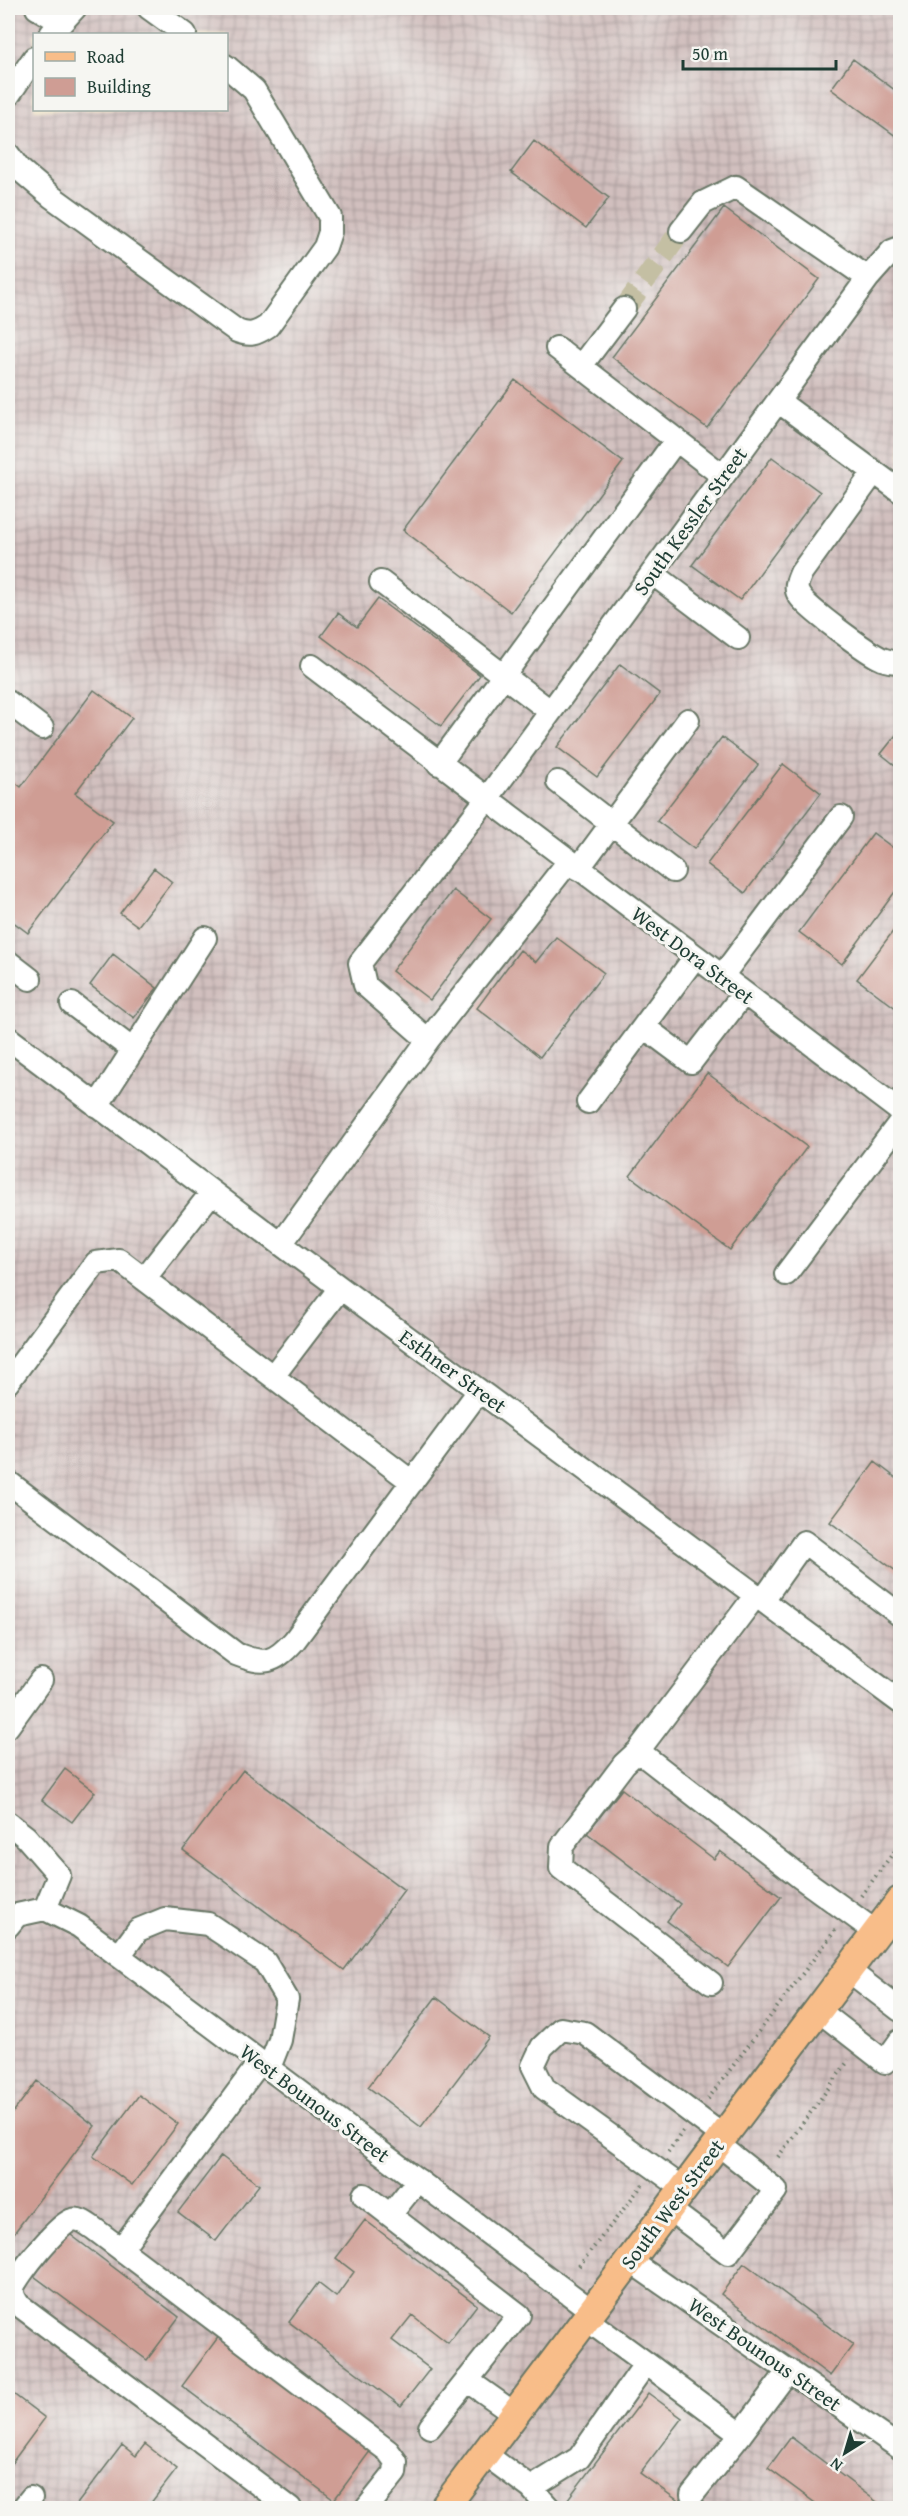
<svg xmlns="http://www.w3.org/2000/svg" width="908" height="2516" font-family="'Gentium Book Plus',serif">
<style>
.industrial{fill:url(#industrial-grid);fill-rule:evenodd}
.building{fill:#cf9d94}
.lines{fill:none;stroke-linecap:round;stroke-linejoin:round}
.minor-tunnel{stroke:#c4bfa3;stroke-width:22;stroke-dasharray:22 11;stroke-linecap:butt}
.minor-casing{stroke:#677665;stroke-width:26}
.major-casing{stroke:#677665;stroke-width:32}
.path{stroke:#677665;stroke-width:4;stroke-dasharray:1.5 4.5;stroke-linecap:butt}
.minor{stroke:#fff;stroke-width:22}
.major{stroke:#f8bd89;stroke-width:28}
.labels{text-anchor:middle;dominant-baseline:central;stroke-width:6;stroke-linejoin:round;paint-order:stroke}
.street-label{font-size:21px;fill:#1f3d34;stroke:#f6f6f2}
</style>
<defs>
<pattern id="industrial-grid" width="8" height="8" patternUnits="userSpaceOnUse" patternTransform="scale(1.5)"><rect width="8" height="8" fill="#d1bfbe"/><path d="M0 4h8M4 0v8" fill="none" stroke="#a99c9b"/></pattern>
</defs>
<rect width="100%" height="100%" fill="#f6f6f2"/>
<filter id="ink" filterUnits="userSpaceOnUse"><feTurbulence type="fractalNoise" baseFrequency=".0167" numOctaves="2"/><feDisplacementMap in="SourceGraphic" scale="12" xChannelSelector="R" yChannelSelector="G"/><feConvolveMatrix kernelMatrix="1 2 1 2 8 2 1 2 1" color-interpolation-filters="sRGB"/></filter>
<filter id="wash" filterUnits="userSpaceOnUse"><feTurbulence type="fractalNoise" baseFrequency=".008" numOctaves="4" result="noise"/><feDisplacementMap in="SourceGraphic" scale="24" xChannelSelector="R" yChannelSelector="G"/><feGaussianBlur stdDeviation="1.35" result="paint"/><feColorMatrix in="noise" values="0 0 0 0 0 0 0 0 0 0 0 0 0 0 0 0 0 1.4 0 .05"/><feComposite in="paint" operator="in"/></filter>
<g filter="url(#wash)">
<rect width="100%" height="100%" fill="#eddfbf"/>
<path class="industrial" d="M8,8H900V2508H8ZM34,34H226V110H34Z"/>
<g id="blocks">
<path class="building" d="M853,59L900,94V139L831,89Z
M534,141L609,198L586,228L511,172Z
M724,208L819,279L707,428L612,357Z
M515,380L623,462L511,612L403,530Z
M772,457L820,492L740,600L692,565Z
M378,599L480,675L441,726L321,636L338,613L357,627Z
M620,664L660,694L597,777L557,747Z
M94,690L132,718L75,793L113,821L28,933L8,918V777L21,787Z
M900,730V769L881,754Z
M722,737L758,765L694,849L657,821Z
M783,764L821,793L745,893L707,864Z
M873,833L900,853V885L842,964L799,932Z
M154,868L172,882L138,926L120,913Z
M453,890L491,919L430,1000L392,971Z
M900,922V1004L897,1009L857,979Z
M556,937L604,973L540,1057L477,1008L520,950L536,962Z
M113,954L157,988L134,1018L90,985Z
M707,1073L807,1147L730,1250L630,1176Z
M875,1462L900,1481V1574L830,1522Z
M65,1769L95,1792L72,1822L42,1800Z
M243,1770L404,1890L344,1970L183,1850Z
M622,1789L714,1859L720,1851L781,1897L728,1967L667,1921L680,1904L587,1833Z
M436,1997L489,2037L421,2127L368,2087Z
M37,2081L95,2126L8,2241V2119Z
M139,2095L178,2124L132,2185L93,2156Z
M221,2156L259,2185L216,2241L178,2212Z
M365,2220L477,2305L448,2343L412,2315L392,2340L430,2369L401,2406L289,2322L318,2283L336,2297L354,2272L336,2258Z
M67,2232L179,2317L147,2360L34,2276Z
M744,2263L853,2345L830,2376L721,2294Z
M219,2336L371,2450L334,2500L182,2386Z
M8,2390L45,2418L8,2468Z
M648,2393L682,2418L640,2473L688,2508H569L564,2504Z
M791,2437L885,2508H822L768,2468Z
M145,2444L177,2469L147,2508H74L122,2445L136,2456Z"/>
</g>
</g>
<g filter="url(#ink)">
<use href="#blocks" fill-opacity="0" stroke="#677665" stroke-width="1.5"/>
<g class="lines">
<path class="minor-tunnel" d="M624,309L681,231"/>
<g class="minor-casing">
<path id="minor" d="M37,8L61,22
M149,8L185,34
M51,34L75,8
M8,96L34,58
M8,154L19,169L52,197L237,331C250,336 256,334 268,326L325,247L330,232V217L254,90L226,66
M681,231L703,203L736,187L868,278
M557,348L723,476
M581,366L624,309
M778,401L900,491
M874,472L801,573C798,580 794,588 799,595C805,607 868,653 882,659C888,661 895,663 900,661
M652,573L738,638
M381,582L550,711
M312,666L900,1111
M8,702L42,728
M439,764L676,440
M558,782L673,871
M578,869L688,720
M8,962L30,979
M722,976L841,817
M72,1004L133,1050
M644,1027L691,1062L744,993
M8,1038L281,1244L900,1702
M428,1040L569,861
M588,1102L695,957
M97,1106L205,938
M281,1244L428,1040L365,985L360,963L486,800L868,278L892,251L900,248
M786,1274L900,1122
M144,1279L212,1192
M273,1376L340,1288
M8,1382L96,1263L119,1260L412,1482
M8,1482L236,1654C264,1665 273,1664 294,1641L479,1391
M763,1600L804,1542L900,1615
M8,1726L41,1680
M638,1751L756,1595
M8,1823L26,1837L59,1875L45,1909
M8,1926L17,1915L45,1909L79,1926L592,2311
M119,1956L138,1930L165,1919L208,1924L265,1962L287,1999L280,2040L269,2068
M848,1970L900,2010
M711,1983L561,1868L562,1846L624,1764L638,1751L800,1877L876,1932
M818,2010L885,2062L900,2041
M684,2189L544,2088L533,2066L542,2047L561,2029L585,2033L723,2136
M364,2195L519,2315L430,2427
M669,2209L728,2253L776,2190L718,2144
M390,2215L418,2180
M121,2249L260,2062
M630,2261L900,2448
M646,2363L741,2434L789,2370
M467,2380L515,2414
M485,2454L531,2488L579,2458L646,2363L586,2319
M531,2488L549,2508
M692,2495L741,2434
M23,2508L31,2498
M290,2508L19,2305C15,2300 12,2295 13,2288C16,2276 60,2222 72,2220C80,2218 87,2224 93,2228L388,2451L396,2462L395,2473L367,2508"/>
</g>
<g class="major-casing">
<path id="major" d="M444,2508L900,1901"/>
</g>
<path class="path" d="M861,1896L900,1844
M708,2099L837,1928
M668,2152L683,2131
M778,2157L849,2060
M579,2266L643,2184"/>
<use href="#minor" class="minor"/>
<use href="#major" class="major"/>
</g>
</g>
<g class="labels">
<g class="street-label">
<text transform="translate(690 521) rotate(-54)">South Kessler Street</text>
<text transform="translate(693 955) rotate(37)">West Dora Street</text>
<text transform="translate(453 1371) rotate(36)">Esthner Street</text>
<text transform="translate(315 2103) rotate(37)">West Bounous Street</text>
<text transform="translate(672 2204) rotate(-53)">South West Street</text>
<text transform="translate(765 2354) rotate(35)">West Bounous Street</text>
</g>
</g>
<rect width="908" height="2516" fill="none" stroke="#f6f6f2" stroke-width="30"/>
<rect x="33" y="33" width="195" height="78" fill="#f6f6f2" stroke="#a0aca6" stroke-width="1.5"/>
<rect x="45" y="52" width="30" height="9" fill="#f8bd89" stroke="#a0aca6" stroke-width="1.5"/>
<text x="87" y="63" font-size="18" fill="#1f3d34">Road</text>
<rect x="45" y="78" width="30" height="18" fill="#cf9d94" stroke="#a0aca6" stroke-width="1.5"/>
<text x="87" y="93" font-size="18" fill="#1f3d34">Building</text>
<g transform="translate(845 2453) rotate(217)" stroke="#f6f6f2" stroke-width="4.5" paint-order="stroke">
<path d="M0-4.5L10 22L0 15L-10 22Z" fill="#1f3d34"/>
<text y="-9" font-size="16" font-weight="bold" text-anchor="middle" fill="#1f3d34">N</text>
</g>
<path d="M683 60v9h153v-9" fill="none" stroke="#1f3d34" stroke-width="3"/>
<text x="692" y="60" font-size="18" fill="#1f3d34" stroke="#f6f6f2" stroke-width="4.5" paint-order="stroke">50 m</text>
</svg>
